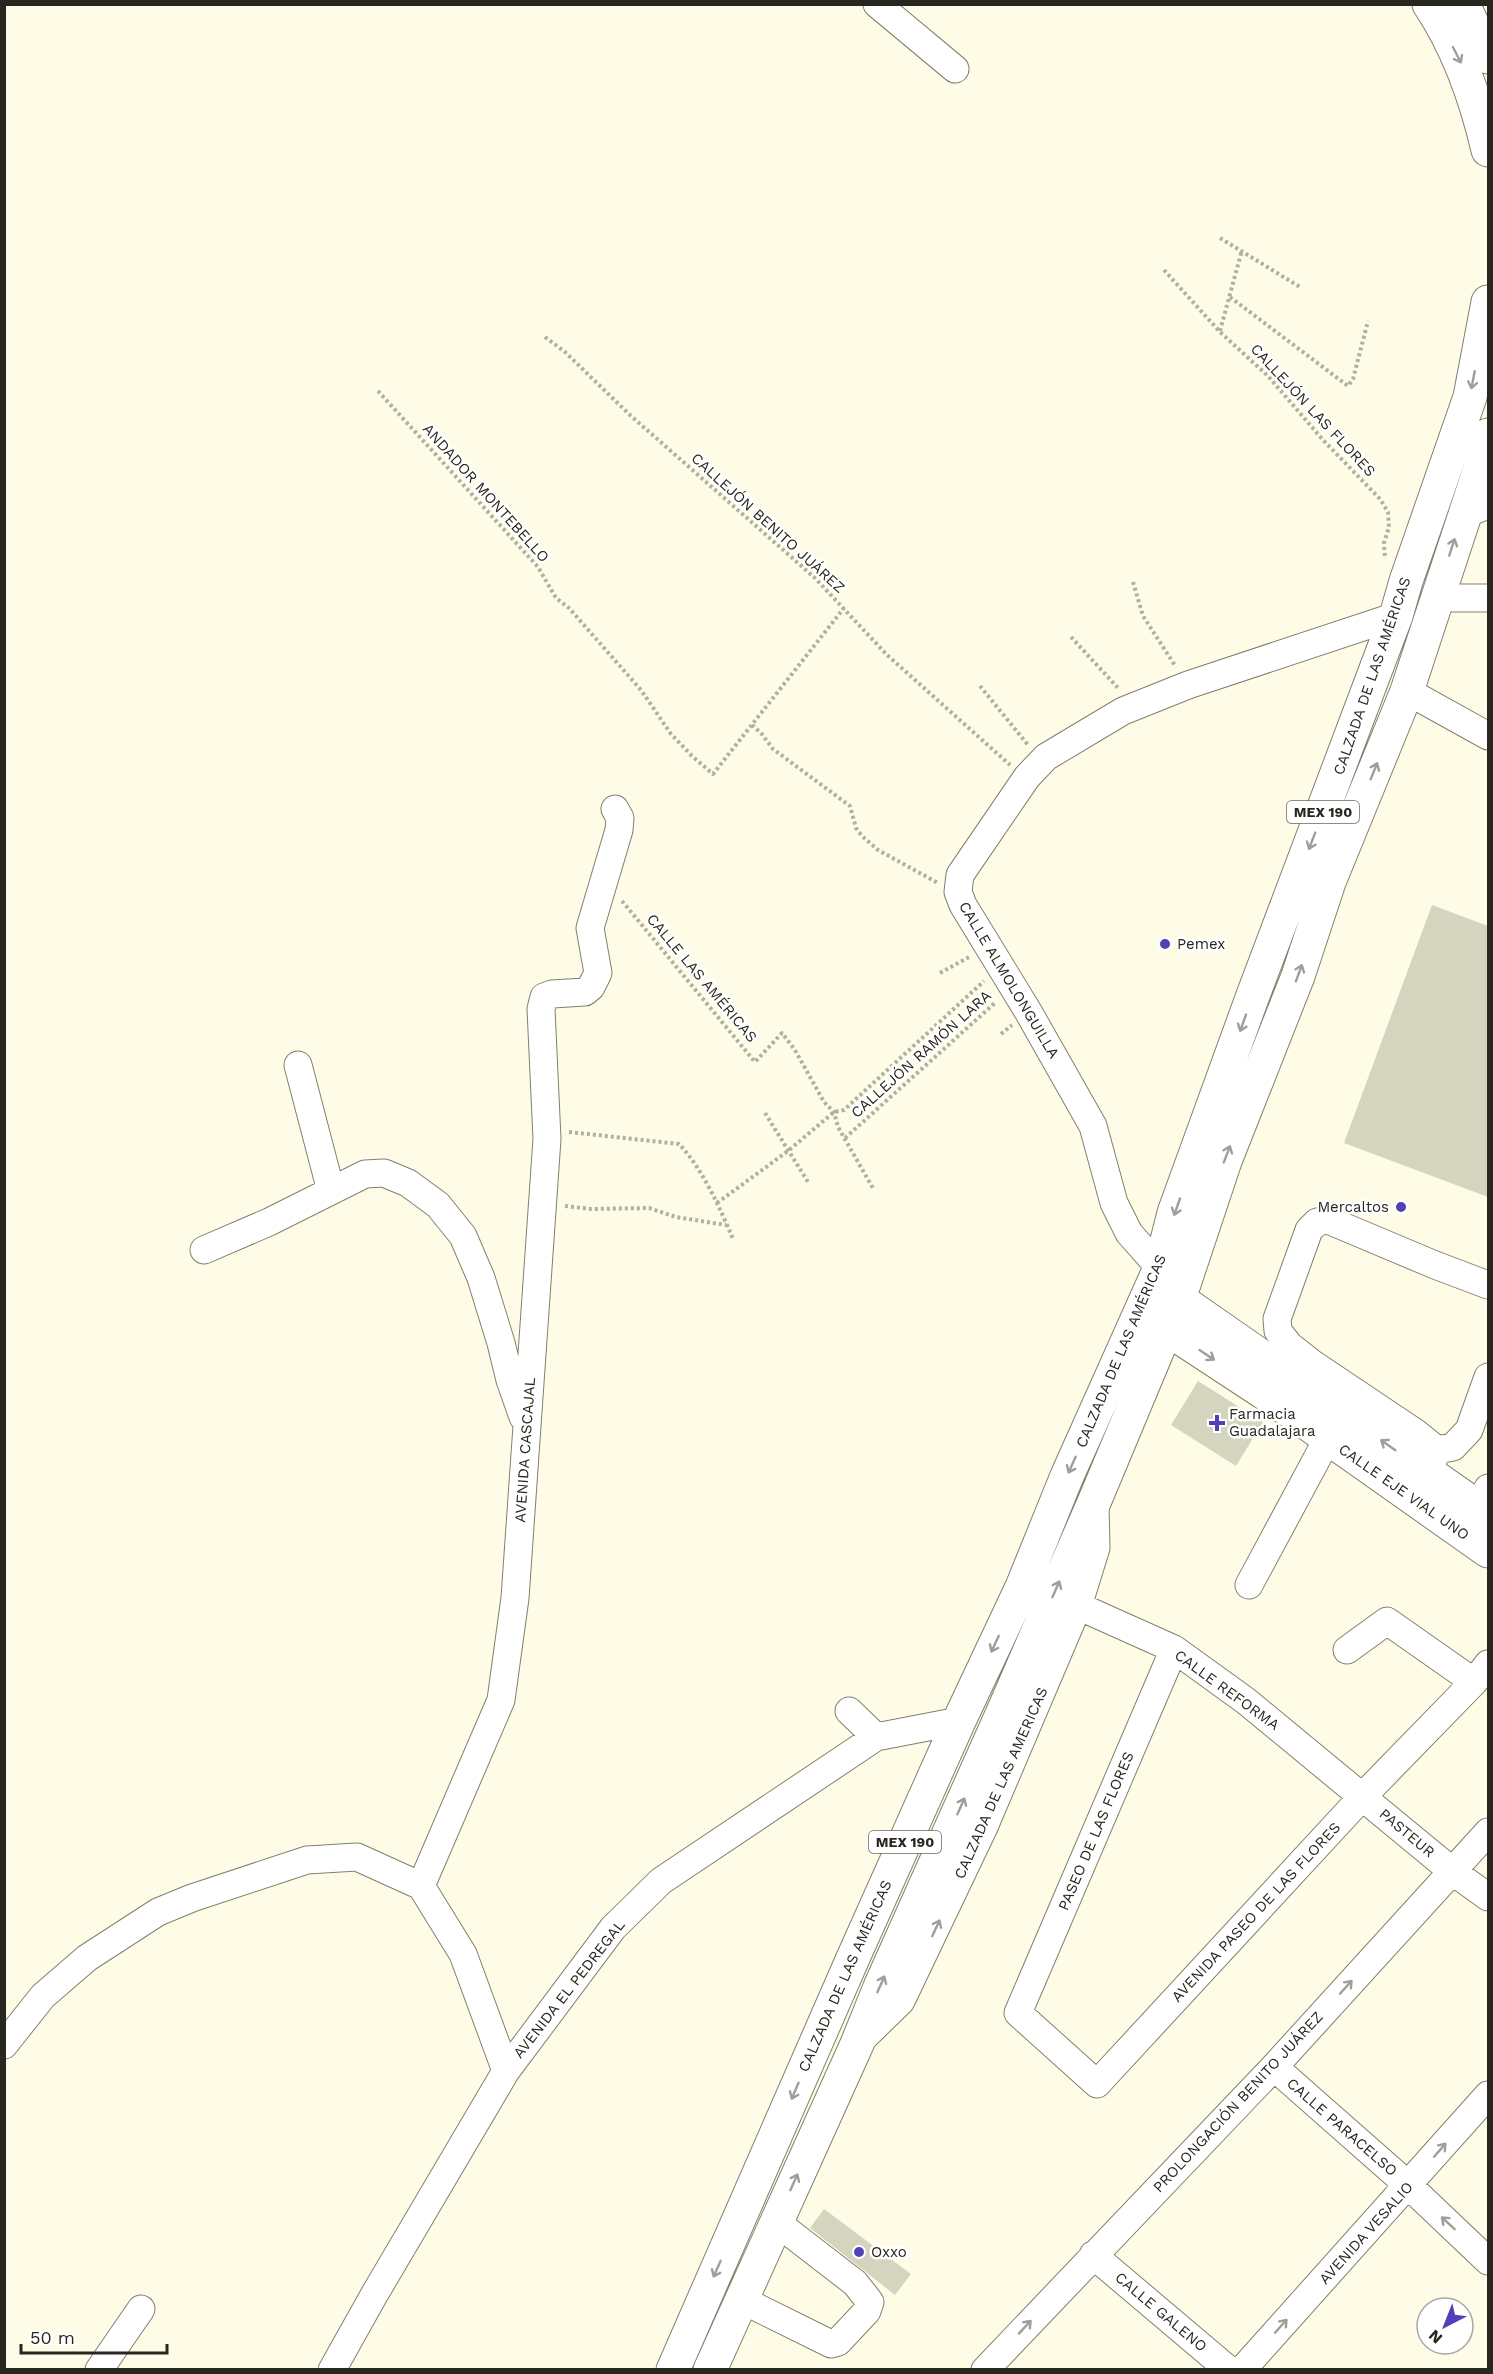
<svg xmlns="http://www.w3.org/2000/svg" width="1493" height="2374" font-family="'Work Sans',sans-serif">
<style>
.building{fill:#d5d4bf}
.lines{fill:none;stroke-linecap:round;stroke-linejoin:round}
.minor-casing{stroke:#82806d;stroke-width:29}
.major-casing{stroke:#82806d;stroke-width:35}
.path{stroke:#b1b0a0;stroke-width:4;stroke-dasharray:3 3;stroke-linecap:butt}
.minor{stroke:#fff;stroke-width:27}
.major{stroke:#fff;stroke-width:33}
.oneway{stroke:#9e9e9a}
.poi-dot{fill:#5141b9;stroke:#fff;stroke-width:2}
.labels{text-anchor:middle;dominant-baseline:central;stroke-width:5;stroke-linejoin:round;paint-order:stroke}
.shield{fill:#fff;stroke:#686862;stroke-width:1.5}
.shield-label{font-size:14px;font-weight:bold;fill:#27271f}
.street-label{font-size:15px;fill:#27271f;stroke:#fff}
.poi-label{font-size:15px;fill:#27271f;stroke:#fff;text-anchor:start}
</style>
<rect width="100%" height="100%" fill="#fefce7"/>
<path class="building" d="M1432,905L1488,926V1197L1344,1143Z
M1198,1381L1263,1422L1236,1466L1171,1425Z
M824,2209L911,2274L895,2295L810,2228Z"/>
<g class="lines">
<g class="minor-casing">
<path id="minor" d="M877,4L955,69
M1463,515L1488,505
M1436,598H1488
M1407,691L1488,736
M298,1065L331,1191
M204,1250L269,1222L365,1174L384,1173L408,1183L438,1205L463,1236L481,1278L501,1343L510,1380L523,1417
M1176,1276L1160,1268L1129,1233L1114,1203L1093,1126L1029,1013L963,905L958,892L960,875L1027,777L1046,757L1123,711L1188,685L1396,616
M1437,1450L1453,1447L1469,1430L1488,1377
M1428,1473L1437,1450L1416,1433L1313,1364L1289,1345L1278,1331L1277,1319L1309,1230L1317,1222L1328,1220L1435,1265L1488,1285
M1469,1525L1488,1488
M1249,1585L1328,1438
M1078,1606L1174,1649L1246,1701L1452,1871L1488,1897
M1174,1649L1018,2013L1097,2084L1363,1796L1474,1682L1488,1664
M1347,1650L1387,1621L1474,1682
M849,1711L876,1737
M421,1886L501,1700L515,1598L547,1139L541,1009L544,997L552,994L585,992L591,987L598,973L590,928L619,830L620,818L615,809
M421,1886L463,1954L506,2071
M860,2041L901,2001L984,1827L1078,1606L1096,1548L1095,1504
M4,2045L43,1996L87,1958L158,1912L192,1898L307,1860L357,1857L421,1886
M1274,2067L1408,2185L1488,2261
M1093,2255L1229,2370
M742,2300L831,2344L838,2342L867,2311L870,2302L855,2283L776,2222
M99,2370L141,2309
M332,2370L374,2295L506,2071L613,1928L661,1881L876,1737L959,1721
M985,2370L1274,2067L1488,1832
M1242,2370L1488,2095"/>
</g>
<g class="major-casing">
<path id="major" d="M1429,4C1459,49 1476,98 1488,150
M1463,4L1488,57
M1161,1290L1179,1299L1488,1514
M1148,1320L1167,1329L1263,1392L1488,1551
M673,2370L853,1958L959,1721L1022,1587L1067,1476L1160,1268L1174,1213L1252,998L1396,616L1406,581L1470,397L1488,302
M710,2370L857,2044L880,1987L1003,1712L1095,1500L1179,1299L1225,1161L1298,976L1329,882L1407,691L1480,469L1488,435"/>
</g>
<path class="path" d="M1220,238L1300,287
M1164,270L1220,332L1268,376L1323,440L1380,499L1388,512L1389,527L1384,543L1385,559
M1230,297L1348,386L1353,379L1368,321
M1220,331L1242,250
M545,337L565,352L630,415L815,578L887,655L1010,765
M378,391L538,567L556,598L569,608L641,690L671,734L692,756L713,774L844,608
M1133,582L1143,616L1176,667
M1071,637L1119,689
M980,686L1028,745
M752,725L761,733L773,749L850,806L856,828L862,836L878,850L938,883
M622,901L755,1062L782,1033L795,1050L824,1102L834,1112L838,1127L874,1190
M940,973L971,956
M1001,1034L1012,1025
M765,1113L808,1182
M569,1132L679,1144C702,1168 720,1208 733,1239
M845,1138L996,1002
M717,1203L788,1151L834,1112L844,1110L984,981
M565,1206L591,1209L649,1208L676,1217L726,1225"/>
<use href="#minor" class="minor"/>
<use href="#major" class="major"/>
</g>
<defs><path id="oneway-shaft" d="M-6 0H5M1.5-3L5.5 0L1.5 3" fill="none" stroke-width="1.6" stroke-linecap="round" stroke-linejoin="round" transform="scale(1.5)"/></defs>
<g class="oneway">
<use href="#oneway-shaft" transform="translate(1457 55) rotate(63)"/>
<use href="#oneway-shaft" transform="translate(1473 380) rotate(101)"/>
<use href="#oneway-shaft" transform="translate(1452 547) rotate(-72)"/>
<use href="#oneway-shaft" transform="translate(1374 771) rotate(-68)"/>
<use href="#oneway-shaft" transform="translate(1312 841) rotate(111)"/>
<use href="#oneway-shaft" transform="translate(1299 973) rotate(-70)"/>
<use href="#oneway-shaft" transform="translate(1243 1023) rotate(110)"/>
<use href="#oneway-shaft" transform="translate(1227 1154) rotate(-69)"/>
<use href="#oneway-shaft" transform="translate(1177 1207) rotate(109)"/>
<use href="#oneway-shaft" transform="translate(1207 1355) rotate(34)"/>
<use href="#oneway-shaft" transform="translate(1388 1445) rotate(-145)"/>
<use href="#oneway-shaft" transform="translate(1072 1465) rotate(114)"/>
<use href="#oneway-shaft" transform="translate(1056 1589) rotate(-66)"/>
<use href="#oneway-shaft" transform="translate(995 1644) rotate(115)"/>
<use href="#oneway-shaft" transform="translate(961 1806) rotate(-66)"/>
<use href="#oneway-shaft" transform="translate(936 1928) rotate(-65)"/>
<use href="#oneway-shaft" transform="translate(881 1984) rotate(-66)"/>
<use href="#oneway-shaft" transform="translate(1346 1987) rotate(-48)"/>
<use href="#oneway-shaft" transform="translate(795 2091) rotate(113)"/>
<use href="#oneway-shaft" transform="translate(1440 2150) rotate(-49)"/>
<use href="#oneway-shaft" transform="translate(794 2182) rotate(-66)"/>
<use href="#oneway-shaft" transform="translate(1448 2223) rotate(-137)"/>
<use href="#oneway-shaft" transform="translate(717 2269) rotate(114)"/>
<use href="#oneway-shaft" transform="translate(1281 2326) rotate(-48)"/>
<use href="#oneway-shaft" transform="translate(1025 2327) rotate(-47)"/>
</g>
<g class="poi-dot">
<circle cx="1165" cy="944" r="6"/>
<circle cx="1401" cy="1207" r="6"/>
<path d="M1214 1414h6v6h6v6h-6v6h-6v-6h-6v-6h6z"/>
<circle cx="859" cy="2252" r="6"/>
</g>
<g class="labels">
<g class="shield">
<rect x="1287" y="801" width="72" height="22" rx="4.5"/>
<rect x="869" y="1831" width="72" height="22" rx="4.5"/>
</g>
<g class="shield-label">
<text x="1323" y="812">MEX 190</text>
<text x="905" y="1842">MEX 190</text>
</g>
<g class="street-label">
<text transform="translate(1313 410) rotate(47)">CALLEJÓN LAS FLORES</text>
<text transform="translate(486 493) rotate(48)">ANDADOR MONTEBELLO</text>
<text transform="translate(768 523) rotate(42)">CALLEJÓN BENITO JUÁREZ</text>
<text transform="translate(1372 676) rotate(-71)">CALZADA DE LAS AMÉRICAS</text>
<text transform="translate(702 978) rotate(50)">CALLE LAS AMÉRICAS</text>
<text transform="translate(1009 980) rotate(59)">CALLE ALMOLONGUILLA</text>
<text transform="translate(921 1054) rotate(-42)">CALLEJÓN RAMÓN LARA</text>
<text transform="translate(1121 1351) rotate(-67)">CALZADA DE LAS AMÉRICAS</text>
<text transform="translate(525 1450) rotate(-86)">AVENIDA CASCAJAL</text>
<text transform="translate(1404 1492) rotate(35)">CALLE EJE VIAL UNO</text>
<text transform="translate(1227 1690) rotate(36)">CALLE REFORMA</text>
<text transform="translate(1001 1783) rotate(-66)">CALZADA DE LAS AMERICAS</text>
<text transform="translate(1096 1831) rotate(-67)">PASEO DE LAS FLORES</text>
<text transform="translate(1407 1833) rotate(40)">PASTEUR</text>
<text transform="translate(1256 1912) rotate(-47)">AVENIDA PASEO DE LAS FLORES</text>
<text transform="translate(845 1976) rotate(-66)">CALZADA DE LAS AMÉRICAS</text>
<text transform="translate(569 1989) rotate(-52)">AVENIDA EL PEDREGAL</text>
<text transform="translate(1238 2102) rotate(-47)">PROLONGACIÓN BENITO JUÁREZ</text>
<text transform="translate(1342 2127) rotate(41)">CALLE PARACELSO</text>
<text transform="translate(1366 2233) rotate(-48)">AVENIDA VESALIO</text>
<text transform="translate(1161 2312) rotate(40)">CALLE GALENO</text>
</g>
<g class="poi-label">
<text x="1177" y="944">Pemex</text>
<text x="1389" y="1207" text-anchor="end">Mercaltos</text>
<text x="1229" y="1414">Farmacia<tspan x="1229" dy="17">Guadalajara</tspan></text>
<text x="871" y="2252">Oxxo</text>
</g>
</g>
<rect width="1493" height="2374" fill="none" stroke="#27271f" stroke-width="12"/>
<g transform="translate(1445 2326) rotate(222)"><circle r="28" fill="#ffffff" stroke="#a9a9a5" stroke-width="1.5"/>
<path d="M0-4.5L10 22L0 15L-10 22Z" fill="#5141b9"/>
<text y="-9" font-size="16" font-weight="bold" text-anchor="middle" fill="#27271f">N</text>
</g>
<path d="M21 2344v9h146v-9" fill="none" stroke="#27271f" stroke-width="3"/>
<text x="30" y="2344" font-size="18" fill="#27271f" stroke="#ffffff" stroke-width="4.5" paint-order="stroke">50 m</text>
</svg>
